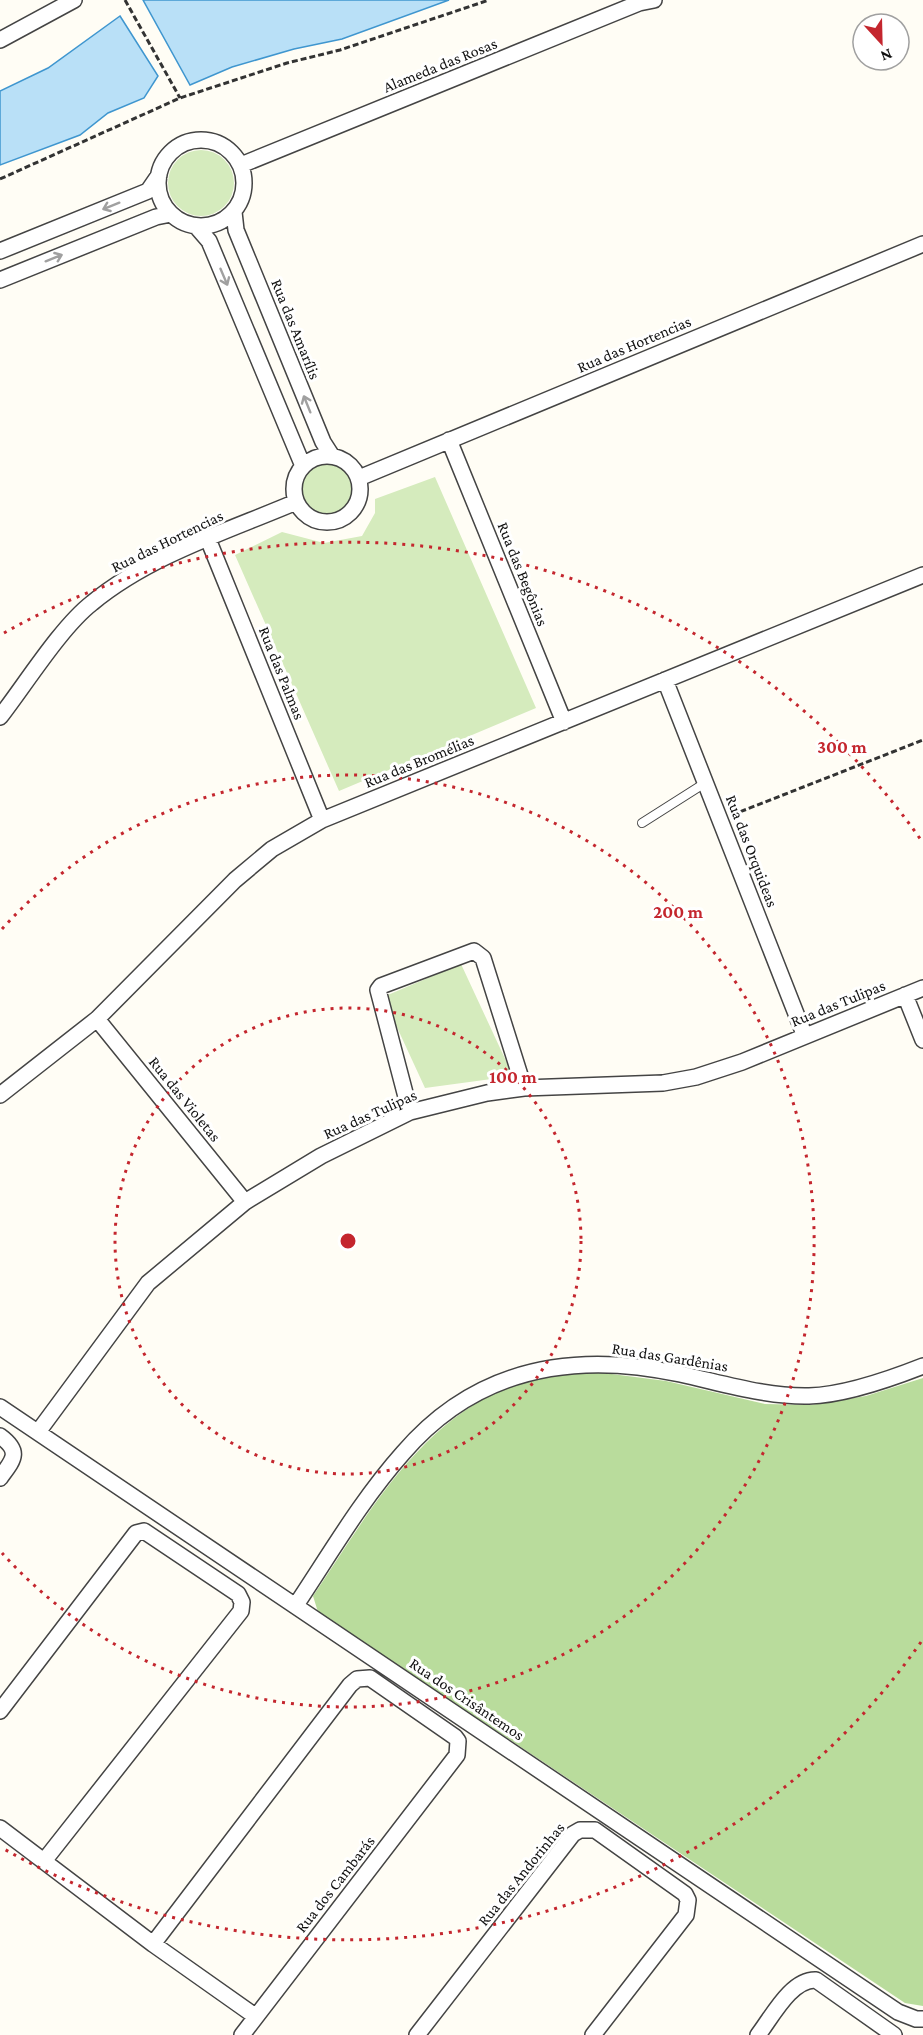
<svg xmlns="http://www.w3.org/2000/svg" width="923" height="2035" font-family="'Crimson Pro',serif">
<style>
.green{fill:#d5ebbd}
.forest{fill:#b9dc9c}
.water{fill:#b9e0f7;stroke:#3f96cf;stroke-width:1.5}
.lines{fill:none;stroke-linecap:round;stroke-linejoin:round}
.lane-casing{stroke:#444;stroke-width:10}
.street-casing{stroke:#444;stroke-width:18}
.path{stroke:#333;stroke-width:3;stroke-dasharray:6 3;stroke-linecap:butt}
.lane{stroke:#fff;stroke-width:8}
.street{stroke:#fff;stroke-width:15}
.oneway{stroke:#a0a0a0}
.ring{fill:none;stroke:#c4262e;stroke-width:3;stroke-dasharray:3 6}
.labels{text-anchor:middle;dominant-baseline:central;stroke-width:6;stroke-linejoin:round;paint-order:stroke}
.street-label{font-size:16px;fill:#111;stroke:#fff}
.centre{fill:#c4262e;stroke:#fff;stroke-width:3}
.ring-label{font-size:18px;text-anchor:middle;font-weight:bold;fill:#c4262e;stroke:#fff;stroke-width:6;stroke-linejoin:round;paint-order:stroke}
</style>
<rect width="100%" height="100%" fill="#fffdf5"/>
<path class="green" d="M168 183a33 33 0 1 1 66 0a33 33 0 1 1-66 0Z
M301 489a26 26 0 1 1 52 0a26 26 0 1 1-52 0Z
M435,477L536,708L339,791L235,555L282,532L324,543L362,536L375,513V499Z
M461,964L513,1076L425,1088L383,997Z"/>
<path class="forest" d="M596,1372L666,1381L765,1404L811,1405L866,1396L923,1378V2006L905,2003L318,1612L313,1596C373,1507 433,1395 550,1376C565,1373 581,1373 596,1372Z"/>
<path class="water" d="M143,0H449L342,39L294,49L232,67L190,85Z
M120,16L158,76L144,98L108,113L80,135L0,165V91L48,68Z"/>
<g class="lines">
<g class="lane-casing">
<path id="lane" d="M642,823L705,783"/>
</g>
<g class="street-casing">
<path id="street" d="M0,40L74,0
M158 183a43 43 0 1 1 86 0a43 43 0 1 1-86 0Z
M241,165L639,3L654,0
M234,212L236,230L323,442L332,456
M196,226L209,241L303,466
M0,251L148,191L159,175
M0,280L156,217L171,214
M449,440L564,722
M294 489a33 33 0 1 1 66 0a33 33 0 1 1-66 0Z
M359,478L923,244
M208,539L322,820
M665,680L804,1034
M0,717C25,685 61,627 92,603C150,555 228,531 296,502
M905,995L923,1040
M97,1019L245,1202
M0,1095L97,1019L235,880L272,849L322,820L923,575
M410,1112L378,990L381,986L474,951L483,958L524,1088
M0,1407L898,2012L916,2019H923
M38,1432L148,1283L245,1202L321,1156L410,1112L487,1093L524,1088L663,1083L696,1077L742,1062L923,988
M0,1436C22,1452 13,1460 0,1478
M296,1605C330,1554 362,1499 403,1453C476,1368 574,1351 680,1374C722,1383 766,1397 809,1396C845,1395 890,1379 923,1366
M0,1711L136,1533L144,1531L238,1594L242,1602L241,1611L44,1861
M0,1828L153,1944L255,2016
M153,1944L350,1685L357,1679L370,1678L455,1737L458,1741L457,1755L242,2035
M417,2035L573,1834L580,1830H595L685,1894L688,1900L686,1915L593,2035
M758,2035C772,2017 791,1979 816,1980L894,2035"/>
</g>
<path class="path" d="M125,0L180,98
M0,179L180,98L287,63L340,50L489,0
M732,815L923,740"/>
<use href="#lane" class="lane"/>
<use href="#street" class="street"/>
</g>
<defs><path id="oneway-shaft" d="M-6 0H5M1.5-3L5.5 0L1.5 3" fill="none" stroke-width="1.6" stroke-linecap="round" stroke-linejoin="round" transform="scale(1.5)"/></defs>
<g class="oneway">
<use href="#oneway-shaft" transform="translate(111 206) rotate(158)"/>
<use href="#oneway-shaft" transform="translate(54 258) rotate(-22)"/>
<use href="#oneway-shaft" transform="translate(224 277) rotate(67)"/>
<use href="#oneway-shaft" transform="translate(307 404) rotate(-112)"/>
</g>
<g class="ring">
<circle cx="348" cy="1241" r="233"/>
<path d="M2 929A466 466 0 1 1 2 1553"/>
<path d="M921 1642A699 699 0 0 1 4 1849M4 633A699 699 0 0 1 921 840"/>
</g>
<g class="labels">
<g class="street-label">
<text transform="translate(440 65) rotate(-22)">Alameda das Rosas</text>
<text transform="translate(296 329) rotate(68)">Rua das Amarílis</text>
<text transform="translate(634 344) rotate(-23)">Rua das Hortencias</text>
<text transform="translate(167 541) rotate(-26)">Rua das Hortencias</text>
<text transform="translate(523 574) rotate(68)">Rua das Begônias</text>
<text transform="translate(282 673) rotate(68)">Rua das Palmas</text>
<text transform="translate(419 761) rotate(-22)">Rua das Bromélias</text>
<text transform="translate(752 851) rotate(69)">Rua das Orquideas</text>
<text transform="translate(838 1003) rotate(-22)">Rua das Tulipas</text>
<text transform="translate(185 1099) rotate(51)">Rua das Violetas</text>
<text transform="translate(370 1114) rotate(-24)">Rua das Tulipas</text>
<text transform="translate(670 1357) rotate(9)">Rua das Gardênias</text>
<text transform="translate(467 1699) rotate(34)">Rua dos Crisântemos</text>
<text transform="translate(521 1874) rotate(-51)">Rua das Andorinhas</text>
<text transform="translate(335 1884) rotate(-52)">Rua dos Cambarás</text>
</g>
</g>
<circle cx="348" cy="1241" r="9" class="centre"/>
<g class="ring-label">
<text x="842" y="753">300 m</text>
<text x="678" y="918">200 m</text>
<text x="513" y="1083">100 m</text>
</g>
<g transform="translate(881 42) rotate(158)"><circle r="28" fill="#ffffff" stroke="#a0a0a0" stroke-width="1.5"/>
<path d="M0-4.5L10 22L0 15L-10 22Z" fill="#c4262e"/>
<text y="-9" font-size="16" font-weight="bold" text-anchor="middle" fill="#111111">N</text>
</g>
</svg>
